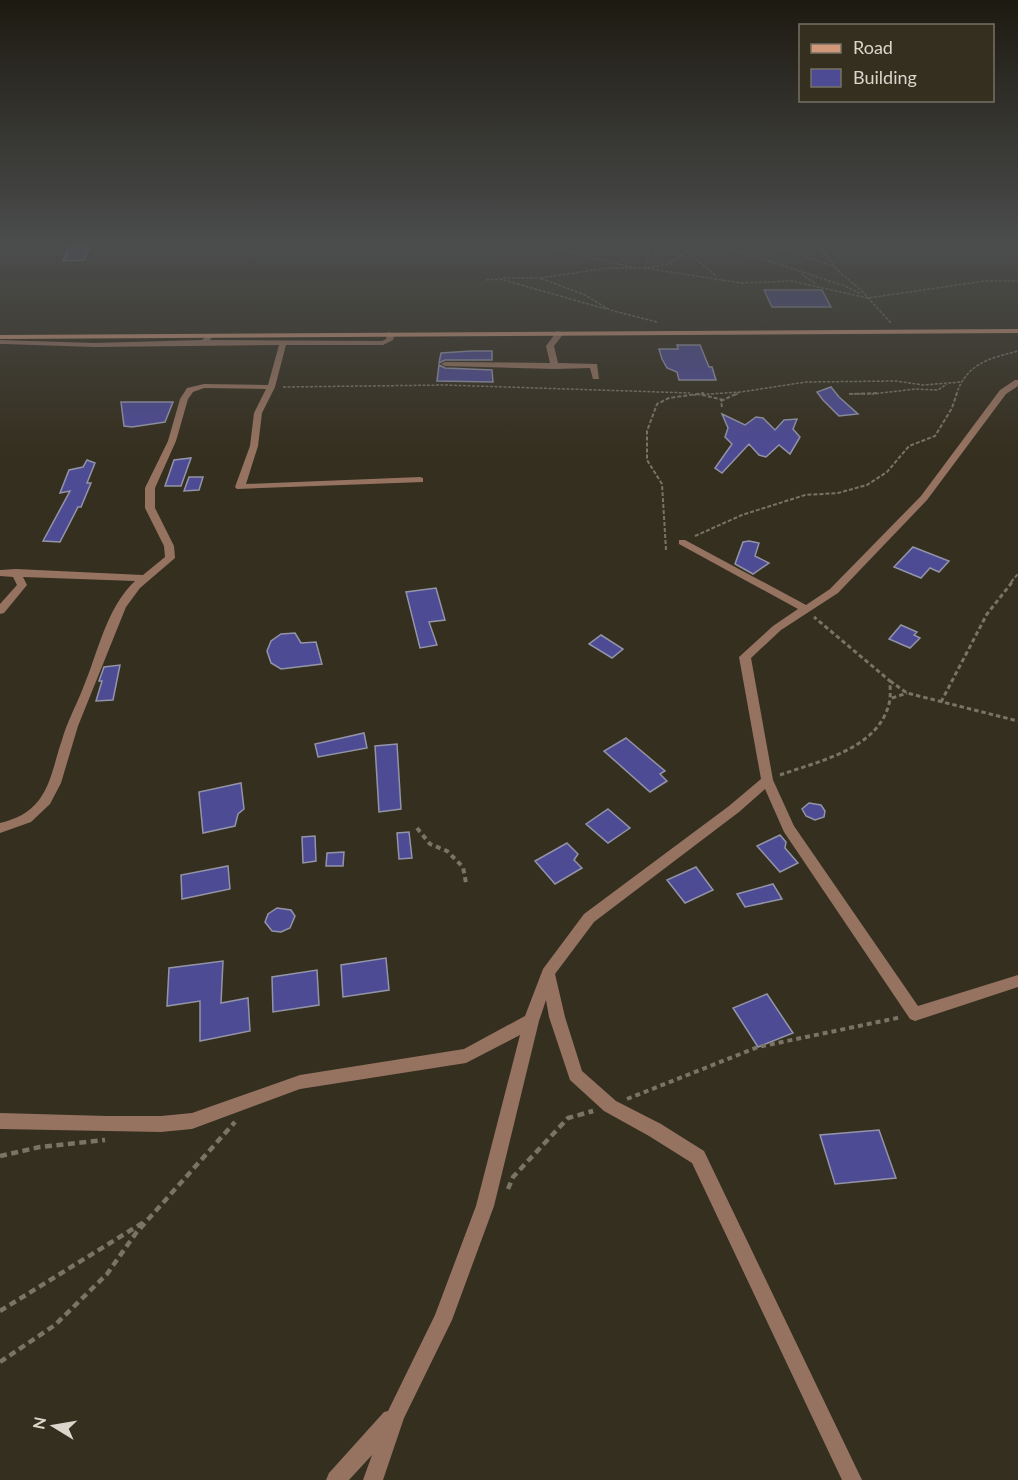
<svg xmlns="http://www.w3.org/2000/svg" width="1018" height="1480" font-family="Lato,sans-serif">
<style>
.building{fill:#4e4b95;stroke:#9394a7;stroke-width:1.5}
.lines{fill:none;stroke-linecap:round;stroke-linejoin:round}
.path-far4{stroke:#797466;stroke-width:1.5;stroke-dasharray:3 1.5;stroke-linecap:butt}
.path-far3{stroke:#797466;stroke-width:2;stroke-dasharray:4 2;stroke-linecap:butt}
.path-far2{stroke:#797466;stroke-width:3;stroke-dasharray:4.5 3;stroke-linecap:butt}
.path-far1{stroke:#797466;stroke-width:4;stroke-dasharray:5 4;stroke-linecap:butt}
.path{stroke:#797466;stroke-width:4.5;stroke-dasharray:7 4.5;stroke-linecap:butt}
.street{fill:#967360;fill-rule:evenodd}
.secondary{fill:#d1997a;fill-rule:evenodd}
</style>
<rect width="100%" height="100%" fill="#352f1f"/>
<path class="building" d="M90,246L84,260L63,261L69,247Z
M764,290H822L831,307H772Z
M677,345H700L709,367H712L716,380H679L677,372L667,368L662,359L659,349H678Z
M471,351H492V360H445L439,363L441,353Z
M439,365L445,368L492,370L493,382L437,381Z
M831,387L839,397L858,414L839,416L823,400L817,392Z
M121,402H173L165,422L132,427L124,426Z
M722,414L745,425L756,417L763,418L775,430L784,420L797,419L793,429L800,437L790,454L779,445L766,457L759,455L749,444L722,473L715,468L732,444L725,437L728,428Z
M191,458L181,486H165L174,460Z
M87,460L95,463L87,483H91L81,507H78L60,542L43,541L70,491L60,493L69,470L83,467Z
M189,477H203L199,490L184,491Z
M749,541L759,543L755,556L769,563L753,574L735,564L743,542Z
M913,547L949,561L939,572L930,568L921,578L894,567Z
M436,588L445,620L429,622L437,645L420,648L406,592Z
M901,625L917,632L914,635L920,638L910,648L889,639Z
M295,633L301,643L316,642L322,664L281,669L271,663L267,651L271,641L281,634Z
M601,635L623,649L612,658L589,644Z
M120,665L113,700L96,701L102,681H99L104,667Z
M364,733L367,748L318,757L315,744Z
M626,738L665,771L660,774L667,781L650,792L604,751Z
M397,744L401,809L379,812L375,746Z
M241,783L244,809L238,814L235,826L203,833L199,792Z
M809,803L821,805L825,811L824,817L815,820L806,816L802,809Z
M608,809L630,828L608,843L586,824Z
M409,832L412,858L399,859L397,833Z
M780,835L786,842L785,848L798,863L780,872L757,846Z
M315,836L316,861L303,863L302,837Z
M567,843L578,854L574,860L582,868L555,884L535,861Z
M344,852L343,866H326L327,853Z
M228,866L230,889L182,899L181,875Z
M696,867L713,890L685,903L667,880Z
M773,884L782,899L745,907L737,894Z
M277,908L291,910L295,916L290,928L281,932L272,931L265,922L268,914Z
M386,958L389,990L343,997L341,965Z
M223,961L221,1003L248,998L250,1031L200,1041V1001L167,1006L169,968Z
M317,970L319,1005L273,1012L272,977Z
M767,994L793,1033L758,1047L733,1008Z
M879,1130L896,1178L835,1184L820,1135Z"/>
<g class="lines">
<path class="path-far4" d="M537,244L631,267
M650,244L645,268L669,264L698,244
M679,244L716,276
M717,244L845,286L861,294
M768,244L833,266
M811,244L827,256
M820,244L836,269L861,290L891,323
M556,249L572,244
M801,274L816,284
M503,278H540
M486,280L500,279L606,309
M657,322L610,310L585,295L540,278L608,268H645L741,283L791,281L868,298L984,281H1018
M283,387L445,385L690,393
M849,394H873L915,389L938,390L947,384
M693,395L741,392L806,382L896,381L923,385L961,382
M735,395L739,393
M956,395C967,363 988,359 1018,351"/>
<path class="path-far3" d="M849,394L879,393
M702,395L724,400
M722,407L721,401L738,393
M695,536L742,515L805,495L838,493L867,485L887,472L909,446L935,436L952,408L957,393
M666,550L662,484L647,460V431L657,404L669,398L704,393
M1011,582L1018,574"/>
<path class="path-far2" d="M890,681L907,693L1018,721
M892,698L907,693
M941,702L987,614L1013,581
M780,775C818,761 877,750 889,704C891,697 890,688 890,681L814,617"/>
<path class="path-far1" d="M417,828L430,844L447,851L463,867L466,883
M627,1099L758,1047L902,1017
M589,1112L593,1111"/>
<path class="path" d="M0,1156L40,1147L105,1140
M508,1189L513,1177L568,1118L593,1111
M0,1311L144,1222
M0,1362L55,1325L107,1274L136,1233L235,1122"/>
<path class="street" d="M557,331L564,333L554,346L558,363L597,364L599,379H593L590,368L555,369L445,366L441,364L445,362L550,363L546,346Z
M388,332L395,334L393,340L383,345H286L275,387L262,413L258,446L246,484L420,477L423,478V482L237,489L235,487L250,446L254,413L266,389L204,388L193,392L188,399L176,441L155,488V508L174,546L175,558L140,588L126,607L78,726L61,783L50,804L31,822L0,833V823C16,819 29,813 39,800C52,783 55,759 62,740C67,722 76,706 83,688C98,653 106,608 135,581L23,577L27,585L4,613L0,614V604L17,585L13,577L0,576V570L16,569L143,575L165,557L164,546L145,508V488L168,441L180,399L187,388L204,384L268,385L279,345L95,347L3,344H0V340L95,343L202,340L209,334L213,336L210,340L382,341L386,339Z
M1015,380H1018V386L1006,394L927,500L838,593L781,630L751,658L773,780L794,826L918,1006L1018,975V987L915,1021L910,1019L784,832L765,789L739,812L594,922L555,974L565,1017L582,1071L616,1101L661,1124L704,1151L862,1480H842L692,1163L649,1136L604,1111L570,1080L549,1017L546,1000L539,1021L494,1206L452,1320L404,1418L383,1480H363L372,1455L349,1480H326L329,1473L384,1412L388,1411L435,1315L476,1206L520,1035L466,1063L300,1089L192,1129L161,1132L0,1129V1113L107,1116H161L192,1113L300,1075L464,1049L525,1016L543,969L584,914L729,806L761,779L739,657L773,626L798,609L679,544V540H685L806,605L830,589L921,496L1000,390Z"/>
<path class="secondary" d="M1018,329V333L0,339V335Z"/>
</g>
<linearGradient id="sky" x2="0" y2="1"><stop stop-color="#1d1a11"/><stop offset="0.54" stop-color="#4b4d4d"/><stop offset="1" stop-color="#4b4d4d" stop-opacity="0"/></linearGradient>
<rect width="1018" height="451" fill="url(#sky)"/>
<rect x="799" y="24" width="195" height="78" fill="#352f1f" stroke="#777264" stroke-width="1.5"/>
<rect x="811" y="44" width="30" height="9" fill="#d1997a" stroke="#777264" stroke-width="1.5"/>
<text x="853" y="54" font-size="18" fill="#dad6cc">Road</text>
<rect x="811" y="69" width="30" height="18" fill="#4e4b95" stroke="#777264" stroke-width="1.5"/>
<text x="853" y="84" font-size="18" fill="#dad6cc">Building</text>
<g transform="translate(54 1426) rotate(281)" stroke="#352f1f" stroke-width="4.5" paint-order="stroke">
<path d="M0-4.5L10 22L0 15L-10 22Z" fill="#dad6cc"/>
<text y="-9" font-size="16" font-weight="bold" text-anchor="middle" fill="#dad6cc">N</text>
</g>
</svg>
